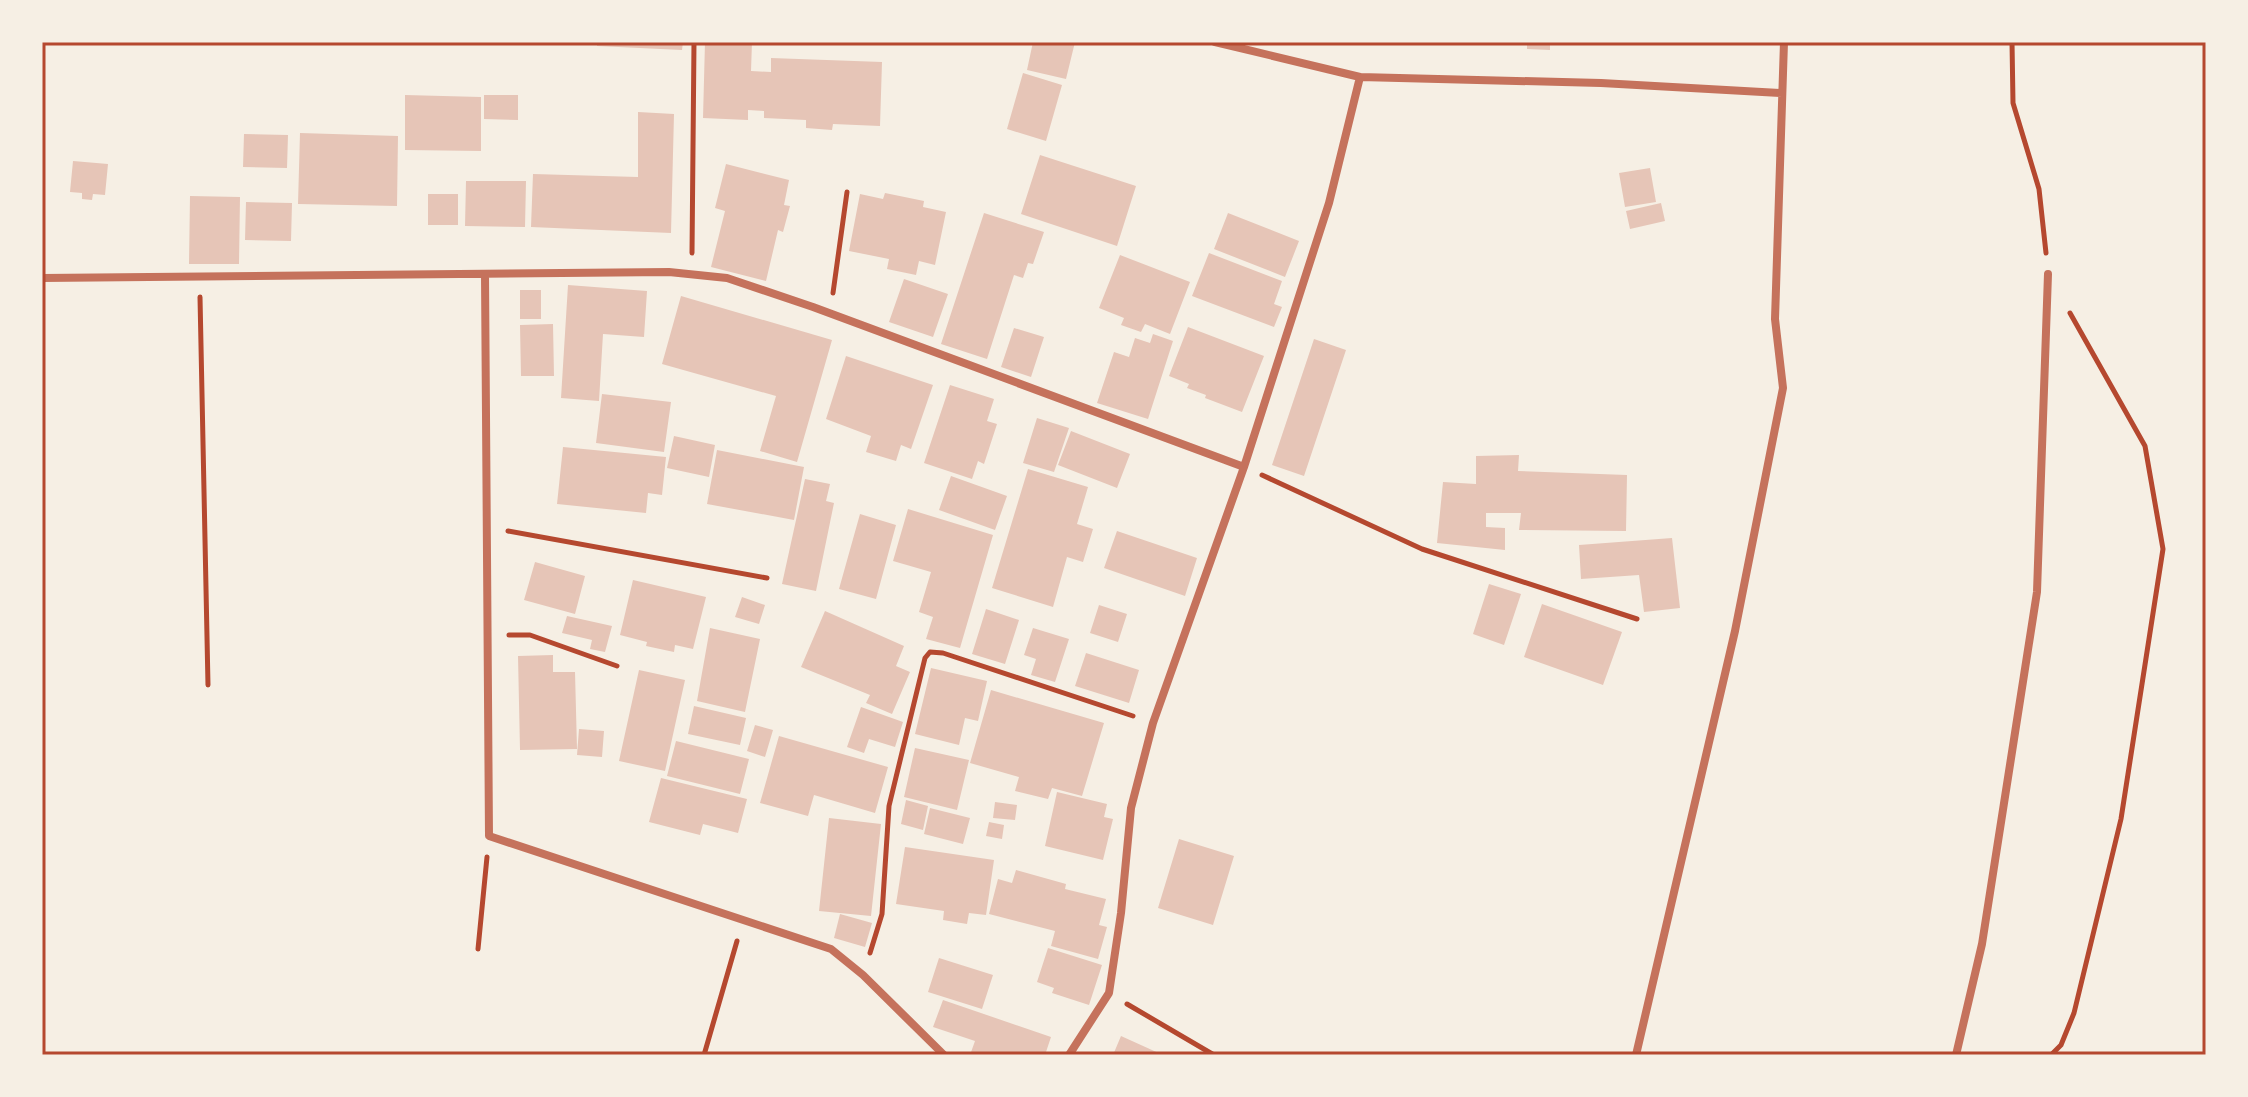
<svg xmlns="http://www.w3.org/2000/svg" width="2248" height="1097" font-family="Figtree,sans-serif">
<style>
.building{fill:#e6c5b7}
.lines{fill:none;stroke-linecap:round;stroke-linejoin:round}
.path{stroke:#b5482f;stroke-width:5}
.minor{stroke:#c5725c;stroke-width:8}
.neatline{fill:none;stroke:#b5482f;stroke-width:3}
</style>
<rect width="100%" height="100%" fill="#f6efe4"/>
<path class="building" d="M597,42H683L682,50L597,46Z
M705,42H752L751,71L771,72V58L882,62L880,126L833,124L832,130L806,128V120L764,118V111L748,110V120L703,118Z
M1033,42H1075L1066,79L1027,70Z
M1527,42H1550V50L1527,49Z
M1023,73L1062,85L1046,141L1007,129Z
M405,95L481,97V151L405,150Z
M484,95H518V120L484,119Z
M638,112L674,114L671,233L531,227L533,174L638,177Z
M300,133L398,136L397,206L298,204Z
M244,134L288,135L287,168L243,167Z
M1040,155L1136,186L1117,246L1021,214Z
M73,161L108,164L105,195L93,194L92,200L82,199V193L70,192Z
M726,164L789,180L784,205L790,206L783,232L778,230L766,281L711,267L725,211L715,208Z
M1650,168L1656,202L1625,207L1619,173Z
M466,181H526L525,227L465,226Z
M885,193L924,201L923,207L946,212L935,265L919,261L916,275L887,269L889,259L849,251L860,194L883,199Z
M428,194H458V225H428Z
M190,196L240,197L239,264H189Z
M246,202L292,203L291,241L245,240Z
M1661,203L1665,221L1630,229L1626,211Z
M984,213L1044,232L1033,264L1028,263L1023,278L1014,275L987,359L941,344Z
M1228,213L1299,241L1285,277L1214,249Z
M1209,253L1282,281L1274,304L1282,307L1274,327L1192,296Z
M1120,255L1190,282L1170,334L1145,324L1141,332L1121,325L1124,318L1099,308Z
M904,279L948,294L933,337L889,322Z
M568,285L647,291L644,337L603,334L599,401L561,398Z
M520,290H541V319H520Z
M681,296L832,340L797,462L760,451L776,396L662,364Z
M553,324L554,376H521L520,325Z
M1188,327L1264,356L1242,412L1205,398L1206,395L1187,388L1189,384L1169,376Z
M1014,328L1044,337L1031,377L1001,367Z
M1153,334L1173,341L1148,419L1097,403L1114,352L1129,357L1135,338L1150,343Z
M1314,339L1346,350L1304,476L1272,465Z
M846,356L933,385L911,449L901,445L896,461L866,452L871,436L826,419Z
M950,385L994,399L987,421L997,424L984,464L978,461L972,479L924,463Z
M602,394L671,402L664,452L596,443Z
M1037,418L1069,428L1054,472L1023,463Z
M1071,431L1130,454L1117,488L1058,465Z
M674,436L715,445L709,477L667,468Z
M563,447L666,457L662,495L648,493L646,513L557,504Z
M717,450L804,467L794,520L707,504Z
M1519,455L1518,471L1627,475L1626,531L1519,530L1521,513H1486V527L1505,528V550L1437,543L1443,482L1476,484V456Z
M1028,469L1088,487L1077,524L1093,529L1083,562L1067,557L1053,607L992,588Z
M951,476L1007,496L995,530L939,510Z
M805,479L830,484L826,501L834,503L816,591L782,584Z
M908,509L993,535L960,648L926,639L933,617L919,612L931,572L893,561Z
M860,514L896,525L876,599L839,589Z
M1117,531L1197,558L1185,596L1104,568Z
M1672,538L1680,608L1644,612L1639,575L1581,579L1579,545Z
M535,562L585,576L575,614L524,600Z
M633,580L706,597L693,649L675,645L674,652L646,646L647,642L620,635Z
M1489,584L1521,594L1504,645L1473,634Z
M742,597L765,605L759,624L735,617Z
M1542,604L1622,632L1603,685L1524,657Z
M1099,605L1127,614L1118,642L1090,633Z
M986,609L1019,620L1005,664L972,654Z
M825,611L904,646L896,666L910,672L892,714L866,703L870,695L801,667Z
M567,616L612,626L605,652L590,649L592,640L562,633Z
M710,628L760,639L745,712L697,701Z
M1033,628L1069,639L1055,682L1031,675L1036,659L1024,655Z
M1086,653L1139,670L1129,703L1075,686Z
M553,655V672H575L577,749L520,750L518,656Z
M931,668L987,681L978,721L965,718L959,745L915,734Z
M639,670L685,680L665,771L619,761Z
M991,690L1104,723L1082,796L1052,788L1048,799L1015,791L1019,777L970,763Z
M694,706L746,718L740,745L688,734Z
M861,707L903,722L895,747L869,739L864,753L847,747Z
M755,725L773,730L765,757L747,751Z
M579,729L604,731L602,757L577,755Z
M779,736L888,767L875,813L814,795L808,816L760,803Z
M676,741L749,759L740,794L667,776Z
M915,748L969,760L957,810L904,797Z
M661,778L747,799L738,833L703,824L700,835L649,822Z
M1057,792L1107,804L1104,817L1113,819L1103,860L1045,846Z
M906,800L928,806L923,830L901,824Z
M995,802L1017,805L1015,820L993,818Z
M930,808L970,818L963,844L924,834Z
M829,818L881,824L871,916L819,911Z
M989,822L1004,825L1002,839L986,836Z
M1179,839L1234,856L1213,925L1158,908Z
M905,847L994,860L986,915L969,913L967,924L943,920L944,911L896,904Z
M1016,870L1066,884L1065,889L1106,899L1099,925L1107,927L1098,959L1051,946L1055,931L989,914L998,879L1012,883Z
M840,914L872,923L865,947L834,938Z
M1048,948L1102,965L1089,1005L1052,993L1054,988L1037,982Z
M939,958L993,975L982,1009L928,992Z
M943,1000L1051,1037L1045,1055H970L975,1041L933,1027Z
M1121,1036L1163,1055H1113Z"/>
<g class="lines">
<path class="path" d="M2012,42L2013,103L2039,189L2046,253
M692,253L694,42
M833,293L847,192
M200,297L208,685
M1262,475L1422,549L1637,619
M508,531L767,578
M509,635H530L617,666
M478,949L487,857
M870,953L882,914L889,806L925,658L930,652L943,653L1133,716
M1127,1004L1214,1055
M704,1055L737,941
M2051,1055L2061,1045L2074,1013L2121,819L2163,549L2145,446L2070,313"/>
<path class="minor" d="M1360,77L1601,83L1782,93
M485,275L489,836L831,949L863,975L944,1055
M42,278L669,272L727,278L813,307L1244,467
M1069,1055L1109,993L1121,913L1131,808L1153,723L1244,467L1329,203L1360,77L1215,42
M1636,1055L1735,631L1783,388L1775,319L1784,42
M1956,1055L1982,944L2037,592L2048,274"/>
</g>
<rect width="2248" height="1097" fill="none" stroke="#f6efe4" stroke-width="88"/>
<rect x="44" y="44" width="2160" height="1009" class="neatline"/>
</svg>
